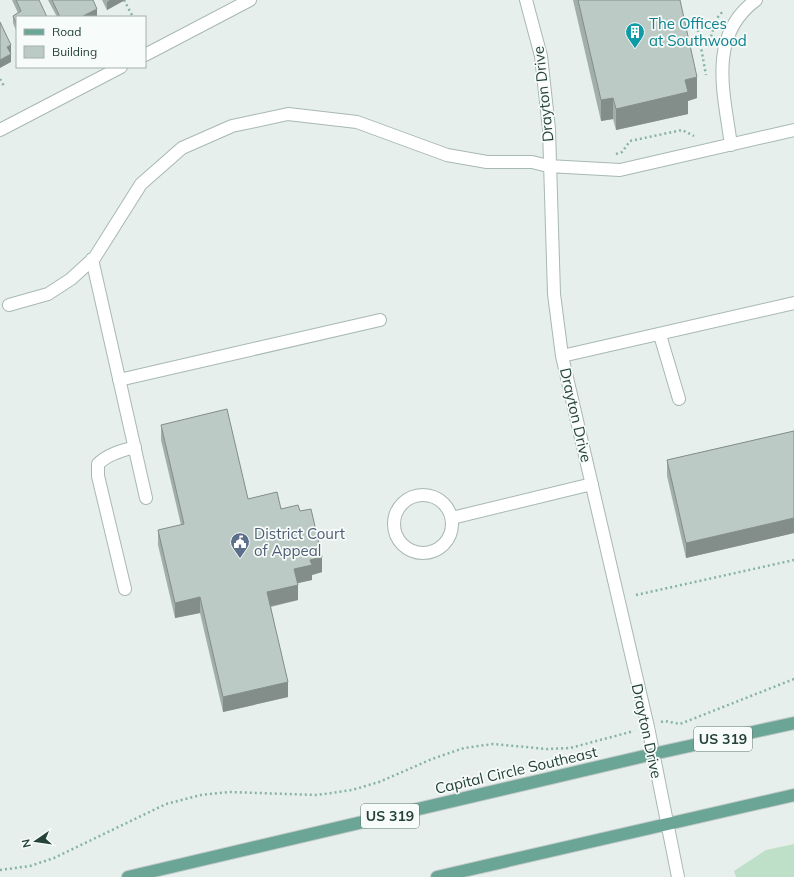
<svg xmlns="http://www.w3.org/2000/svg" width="794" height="877" font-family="Mulish,sans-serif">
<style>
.green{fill:#bfe0c8}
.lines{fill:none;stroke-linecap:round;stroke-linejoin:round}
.minor-casing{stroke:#a8b8b2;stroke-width:14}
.major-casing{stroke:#c2cac8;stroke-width:14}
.path{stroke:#86b3a5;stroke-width:2.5;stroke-dasharray:2 3;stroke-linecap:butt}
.minor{stroke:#fff;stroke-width:12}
.major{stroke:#6aa596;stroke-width:12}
.wall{fill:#a1aea9}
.shaded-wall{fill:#838d89}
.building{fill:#bbcac4;stroke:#838d89}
.labels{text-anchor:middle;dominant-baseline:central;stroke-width:3.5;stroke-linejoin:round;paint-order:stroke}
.shield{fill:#f7fbf9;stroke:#637a73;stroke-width:1}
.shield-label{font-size:14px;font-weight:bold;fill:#24423a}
.culture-label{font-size:15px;fill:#0d838f;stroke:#f7fbf9;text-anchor:start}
.street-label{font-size:15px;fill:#24423a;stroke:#f7fbf9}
.service-label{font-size:15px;fill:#4e5e75;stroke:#f7fbf9;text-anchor:start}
</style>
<rect width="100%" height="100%" fill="#e6efeb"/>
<path class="green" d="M794,844V877H736L734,871L766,850Z"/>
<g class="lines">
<g class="minor-casing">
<path id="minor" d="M526,0L541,56L549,129L554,294L562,356L648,727L678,877
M145,55L250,0
M0,130L121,67
M731,145C724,93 707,36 756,0
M92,259L146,498
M9,305L48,294L71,279L95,257L141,184L182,148L232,126L288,114L357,122L447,155L487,162H532L548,166L620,170L794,130
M660,335L679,399
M562,356L794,303
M119,380L380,320
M394 524a29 29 0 1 1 58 0a29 29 0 1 1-58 0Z
M452,518L592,484
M125,589L98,476V464C108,454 121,451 135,447"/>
</g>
<g class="major-casing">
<path id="major" d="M128,877L653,754L794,723
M437,877L794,795"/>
</g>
<path class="path" d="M124,0L133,17
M696,20L706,75
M708,46L717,18L724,10
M0,79L4,86
M616,154L622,152L630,141L682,130L694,136
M636,595L794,560
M661,722L665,721L680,724L794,679
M0,870L30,866L54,858L166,804L201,795L229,792L317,795L352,790L379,782L432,759L464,748L493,744L547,749L570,748L634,731"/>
<use href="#minor" class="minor"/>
<use href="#major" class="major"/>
</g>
<path class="wall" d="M12,0H39L17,17V33L13,23V16L18,13Z
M48,0H93L97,17H57Z
M102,0H125L107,10Z
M573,0H680L697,98L688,101V114L616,130L613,119L601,121Z
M161,425L248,499L281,509L300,511L322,572L312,575V580L297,583L298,600L271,607L288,697L223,712L200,613L175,618L158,545V530L181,525L161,440Z
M794,431V533L686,558L667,476V460Z"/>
<path class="shaded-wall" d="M110,0H125L107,10V2Z
M97,9V17H81Z
M11,45V53L7,55V47Z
M11,54V62L0,68V60Z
M697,77V98L688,101V114L616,130V109L685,80Z
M613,98V119L601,121V100Z
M794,518V533L686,558V543Z
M322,557V572L312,575V580L294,584V569L310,560Z
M298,585V600L267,607V592Z
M200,597V613L175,618V603Z
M288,682V697L223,712V697Z"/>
<path class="building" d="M16,0H39L47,17H17V25L13,16L21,11Z
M52,0H93L97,9L81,17H60Z
M578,0H680L697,77L685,80L688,92L616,109L613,98L601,100Z
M0,22L11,45L7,47L11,54L0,60Z
M227,409L248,499L277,492L281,509L298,505L300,511L311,509L322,557L310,560L312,565L294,569L298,585L267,592L288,682L223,697L200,597L175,603L158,530L184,524L161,425Z
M794,431V518L686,543L667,460Z"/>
<defs>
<g id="building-pin" transform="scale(1)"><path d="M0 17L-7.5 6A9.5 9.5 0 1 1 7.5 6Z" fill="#0f9aa8" stroke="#f7fbf9"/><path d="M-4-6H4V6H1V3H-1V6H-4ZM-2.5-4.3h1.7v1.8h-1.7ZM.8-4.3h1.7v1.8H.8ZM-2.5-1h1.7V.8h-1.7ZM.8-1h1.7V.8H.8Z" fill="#fff"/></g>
<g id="civic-pin" transform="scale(1)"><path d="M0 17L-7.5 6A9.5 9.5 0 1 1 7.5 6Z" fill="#5c6f8a" stroke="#f7fbf9"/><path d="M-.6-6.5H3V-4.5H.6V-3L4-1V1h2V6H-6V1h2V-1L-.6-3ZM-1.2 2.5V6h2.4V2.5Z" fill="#fff"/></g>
</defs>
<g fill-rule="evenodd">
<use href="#building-pin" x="635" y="32"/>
<use href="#civic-pin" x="240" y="542"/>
</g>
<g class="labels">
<g class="shield">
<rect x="694" y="727" width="58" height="24" rx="3"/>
<rect x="361" y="804" width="58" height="24" rx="3"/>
</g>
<g class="shield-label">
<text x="723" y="739">US 319</text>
<text x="390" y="816">US 319</text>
</g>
<g class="culture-label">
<text x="649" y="23">The Offices<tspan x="649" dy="17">at Southwood</tspan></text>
</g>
<g class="street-label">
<text transform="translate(543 94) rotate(-96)">Drayton Drive</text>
<text transform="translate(576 415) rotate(77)">Drayton Drive</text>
<text transform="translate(647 731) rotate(78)">Drayton Drive</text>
<text transform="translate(516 770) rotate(-13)">Capital Circle Southeast</text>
</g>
<g class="service-label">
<text x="254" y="533">District Court<tspan x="254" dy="17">of Appeal</tspan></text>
</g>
</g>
<rect x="16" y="16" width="130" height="52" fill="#f7fbf9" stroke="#a3b1ad"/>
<rect x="24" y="29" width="20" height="6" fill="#6aa596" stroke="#a3b1ad"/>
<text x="52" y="36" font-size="12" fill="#24423a">Road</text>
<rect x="24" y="46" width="20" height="12" fill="#bbcac4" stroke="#a3b1ad"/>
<text x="52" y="56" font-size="12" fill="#24423a">Building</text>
<g transform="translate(36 841) rotate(257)" stroke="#f7fbf9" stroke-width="3" paint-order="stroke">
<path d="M0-3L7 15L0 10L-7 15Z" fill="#24423a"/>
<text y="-6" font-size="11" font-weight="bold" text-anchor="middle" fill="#24423a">N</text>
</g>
</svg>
